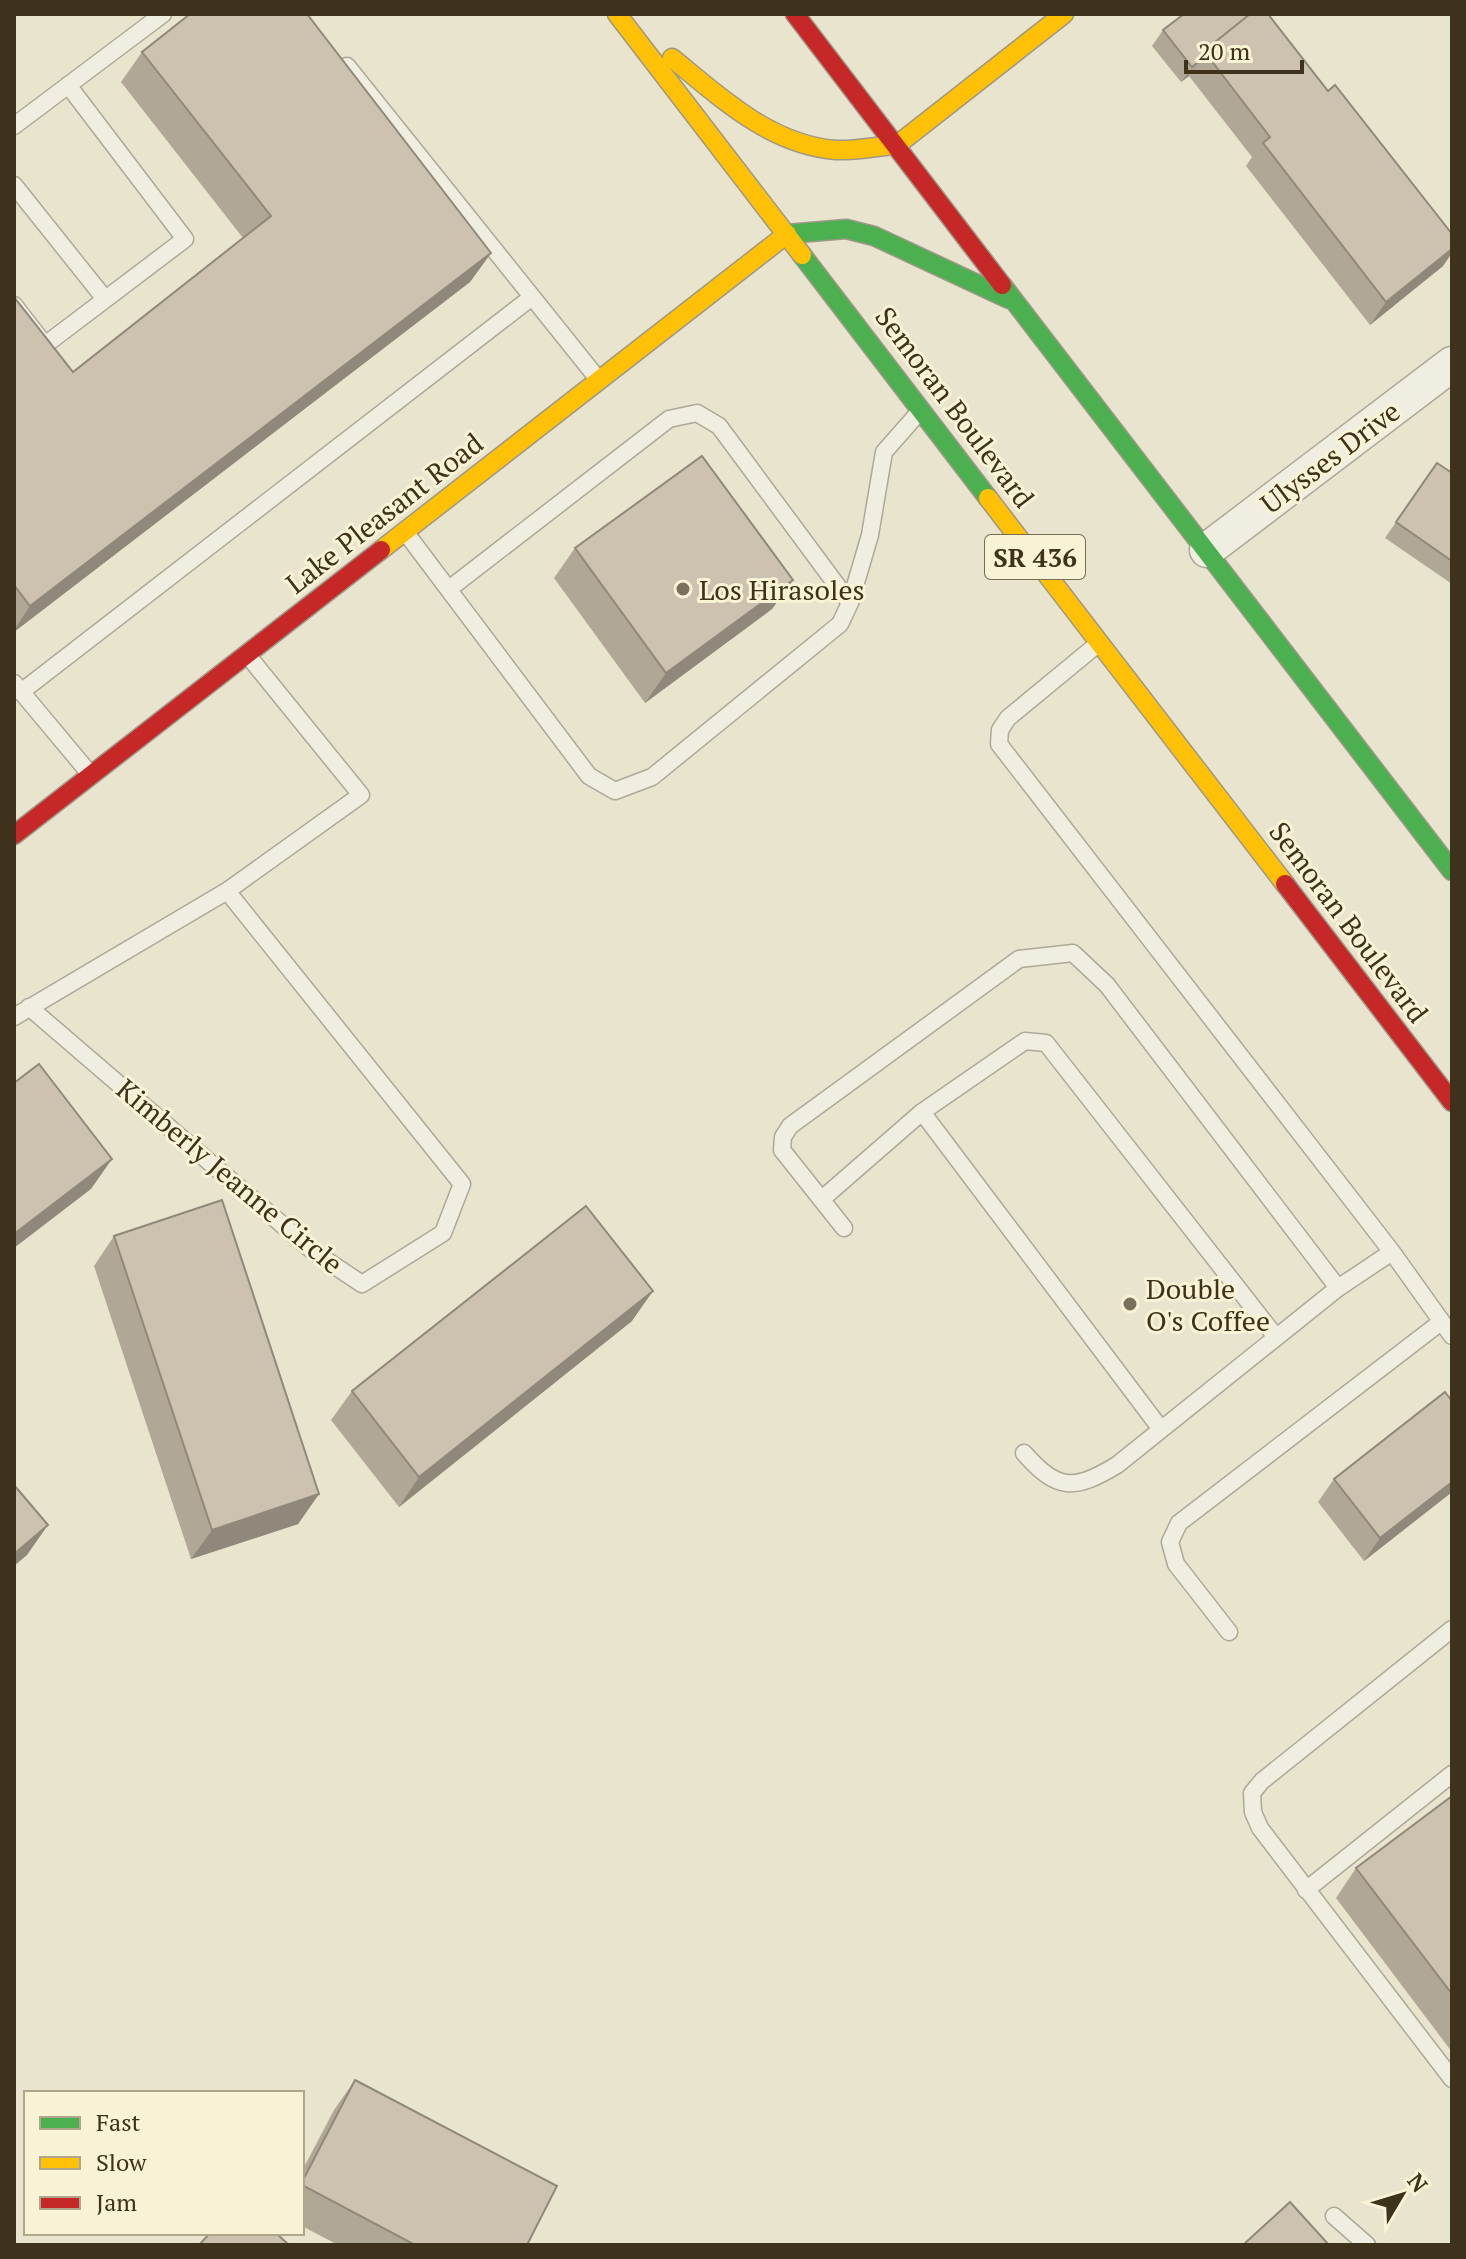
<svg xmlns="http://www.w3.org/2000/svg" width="1466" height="2259" font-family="'PT Serif',serif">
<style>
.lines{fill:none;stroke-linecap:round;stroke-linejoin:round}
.lane-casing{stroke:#aea898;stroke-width:19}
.street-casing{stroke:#aea898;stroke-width:37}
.fast-casing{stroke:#9d9887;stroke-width:21}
.slow-casing{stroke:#9d9887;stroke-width:21}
.jam-casing{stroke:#9d9887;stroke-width:21}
.lane{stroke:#f0ede1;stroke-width:16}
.street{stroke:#f0ede1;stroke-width:34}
.fast{stroke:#4caf50;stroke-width:18}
.slow{stroke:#ffc107;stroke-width:18}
.jam{stroke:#c62828;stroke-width:18}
.wall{fill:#b0a796}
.shaded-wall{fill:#90887a}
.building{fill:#cdc2af;stroke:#90887a;stroke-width:2}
.poi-dot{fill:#7a705b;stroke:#f9f3d5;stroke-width:3}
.labels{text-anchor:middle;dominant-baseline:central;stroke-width:6;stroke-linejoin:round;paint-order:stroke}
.shield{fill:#f9f3d5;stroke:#776c54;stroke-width:2}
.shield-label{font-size:26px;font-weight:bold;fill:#3f321d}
.street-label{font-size:28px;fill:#3f321d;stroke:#f9f3d5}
.poi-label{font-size:28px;fill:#3f321d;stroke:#f9f3d5;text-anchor:start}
</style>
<rect width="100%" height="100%" fill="#e8e4ce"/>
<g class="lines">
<g class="lane-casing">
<path id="lane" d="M347,66L598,379
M14,126L163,14
M14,185L105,299
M14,305L45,345L185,239L68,85
M406,533L589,776L615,791L652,777L840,624L850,603L719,426L697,413L669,419L449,589
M850,603L870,535L884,452L921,410
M1099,643L1008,718L1000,730L999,744L1392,1252L1452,1336
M14,683L90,774
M21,692L532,297
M29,1007L314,1252L362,1284L443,1233L462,1184L227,891
M14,1017L227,891L361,795L249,657
M822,1199L922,1112
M844,1228L782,1150L783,1137L790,1126L1019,959L1073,953L1107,985L1338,1288
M1160,1428L922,1112L1025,1041L1046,1043L1276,1337
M1024,1453C1057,1491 1074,1491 1117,1465L1338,1288L1392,1252
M1452,1629L1262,1781L1252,1793L1253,1812L1260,1828L1452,2079
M1229,1632L1176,1564L1170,1542L1179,1523L1441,1322
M1306,1890L1452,1774
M1334,2216L1367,2245"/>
</g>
<g class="street-casing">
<path id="street" d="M1207,550L1452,364"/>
</g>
<g class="fast-casing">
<path id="fast" d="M787,234L846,229L874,236L1009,299
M802,255L988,498
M1002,285L1452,871"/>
</g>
<g class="slow-casing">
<path id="slow" d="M617,14L802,255
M672,58C720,97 770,145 836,150C856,151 877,146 897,145
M897,145L1064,14
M988,498L1285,884
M381,550L787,234"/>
</g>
<g class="jam-casing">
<path id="jam" d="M795,14L1002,285
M14,835L381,550
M1285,884L1452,1102"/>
</g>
<use href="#lane" class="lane"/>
<use href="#street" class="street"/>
<use href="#fast" class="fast"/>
<use href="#slow" class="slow"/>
<use href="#jam" class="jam"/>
</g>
<path class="wall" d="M1184,14L1443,266L1370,325L1246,166L1252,157L1189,76L1181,82L1152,46L1163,30Z
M142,52L491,253L470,282L14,632V297L73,372L243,238L121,82Z
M1437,463L1452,473V584L1385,538Z
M575,548L793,580L772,609L645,703L554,578Z
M114,1236L319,1494L298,1524L191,1559L94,1266Z
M632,1321L399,1507L331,1420L352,1391Z
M1452,1401V1492L1364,1561L1318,1502L1334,1479Z
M1452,1796V2052L1336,1898L1356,1868Z
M355,2080L527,2245H338L302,2226V2171L334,2110Z"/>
<path class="shaded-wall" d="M1195,65L1188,74L1189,76L1181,82Z
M1452,249V253L1443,266L1370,325L1386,302Z
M491,253L470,282L14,632V630L30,606Z
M793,580L772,609L645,703L666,673Z
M112,1159L91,1189L14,1248V1234Z
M653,1291L632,1321L399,1507L419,1477Z
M1452,1482V1492L1364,1561L1380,1538Z
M319,1494L298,1524L191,1559L212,1530Z
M48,1525L27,1555L14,1566V1554Z"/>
<path class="building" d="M190,14H307L491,253L30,606L14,585V297L73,372L271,216L142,52Z
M1184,14H1250L1204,51L1207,55L1192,67L1163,30Z
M1250,14H1268L1328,91L1335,85L1452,234V249L1386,302L1263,143L1270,137L1204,51Z
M702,456L793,580L666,673L575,548Z
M1437,463L1452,473V561L1396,522Z
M39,1064L112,1159L14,1234V1083Z
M222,1200L319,1494L212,1530L114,1236Z
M586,1206L653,1291L419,1477L352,1391Z
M1445,1392L1452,1401V1482L1380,1538L1334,1479Z
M14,1485L48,1525L14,1554Z
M1452,1796V1994L1356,1868Z
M355,2080L557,2186L527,2245H415L302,2185V2182Z
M1290,2202L1329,2245H1243Z
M210,2233H276L289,2245H199Z"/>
<g class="poi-dot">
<circle cx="683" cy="589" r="8"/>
<circle cx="1130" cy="1304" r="8"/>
</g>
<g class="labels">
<rect class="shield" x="985" y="535" width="100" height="44" rx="6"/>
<g class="shield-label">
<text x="1035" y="557">SR 436</text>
</g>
<g class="street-label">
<text transform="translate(955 407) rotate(53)">Semoran Boulevard</text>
<text transform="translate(1330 457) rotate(-37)">Ulysses Drive</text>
<text transform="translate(384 513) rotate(-38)">Lake Pleasant Road</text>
<text transform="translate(1349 922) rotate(53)">Semoran Boulevard</text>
<text transform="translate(230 1176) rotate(40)">Kimberly Jeanne Circle</text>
</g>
<g class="poi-label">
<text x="699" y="589">Los Hirasoles</text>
<text x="1146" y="1288">Double<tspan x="1146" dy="32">O's Coffee</tspan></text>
</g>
</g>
<rect width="1466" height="2259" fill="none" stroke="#3f321d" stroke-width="32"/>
<rect x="24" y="2091" width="280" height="144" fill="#f9f3d5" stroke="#afa68b" stroke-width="2"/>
<rect x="40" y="2117" width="40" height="12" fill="#4caf50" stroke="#afa68b" stroke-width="2"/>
<text x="96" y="2131" font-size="24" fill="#3f321d">Fast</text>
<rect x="40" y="2157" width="40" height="12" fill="#ffc107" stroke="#afa68b" stroke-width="2"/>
<text x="96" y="2171" font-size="24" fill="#3f321d">Slow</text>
<rect x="40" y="2197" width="40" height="12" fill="#c62828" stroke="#afa68b" stroke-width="2"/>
<text x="96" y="2211" font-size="24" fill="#3f321d">Jam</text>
<g transform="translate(1402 2195) rotate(52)" stroke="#f9f3d5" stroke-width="6" paint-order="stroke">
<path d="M0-6L14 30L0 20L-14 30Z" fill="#3f321d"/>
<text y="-12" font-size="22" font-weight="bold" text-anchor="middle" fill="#3f321d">N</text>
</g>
<path d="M1186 60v12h116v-12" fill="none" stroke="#3f321d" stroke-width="4"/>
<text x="1198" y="60" font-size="24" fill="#3f321d" stroke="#f9f3d5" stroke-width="6" paint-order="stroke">20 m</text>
</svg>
